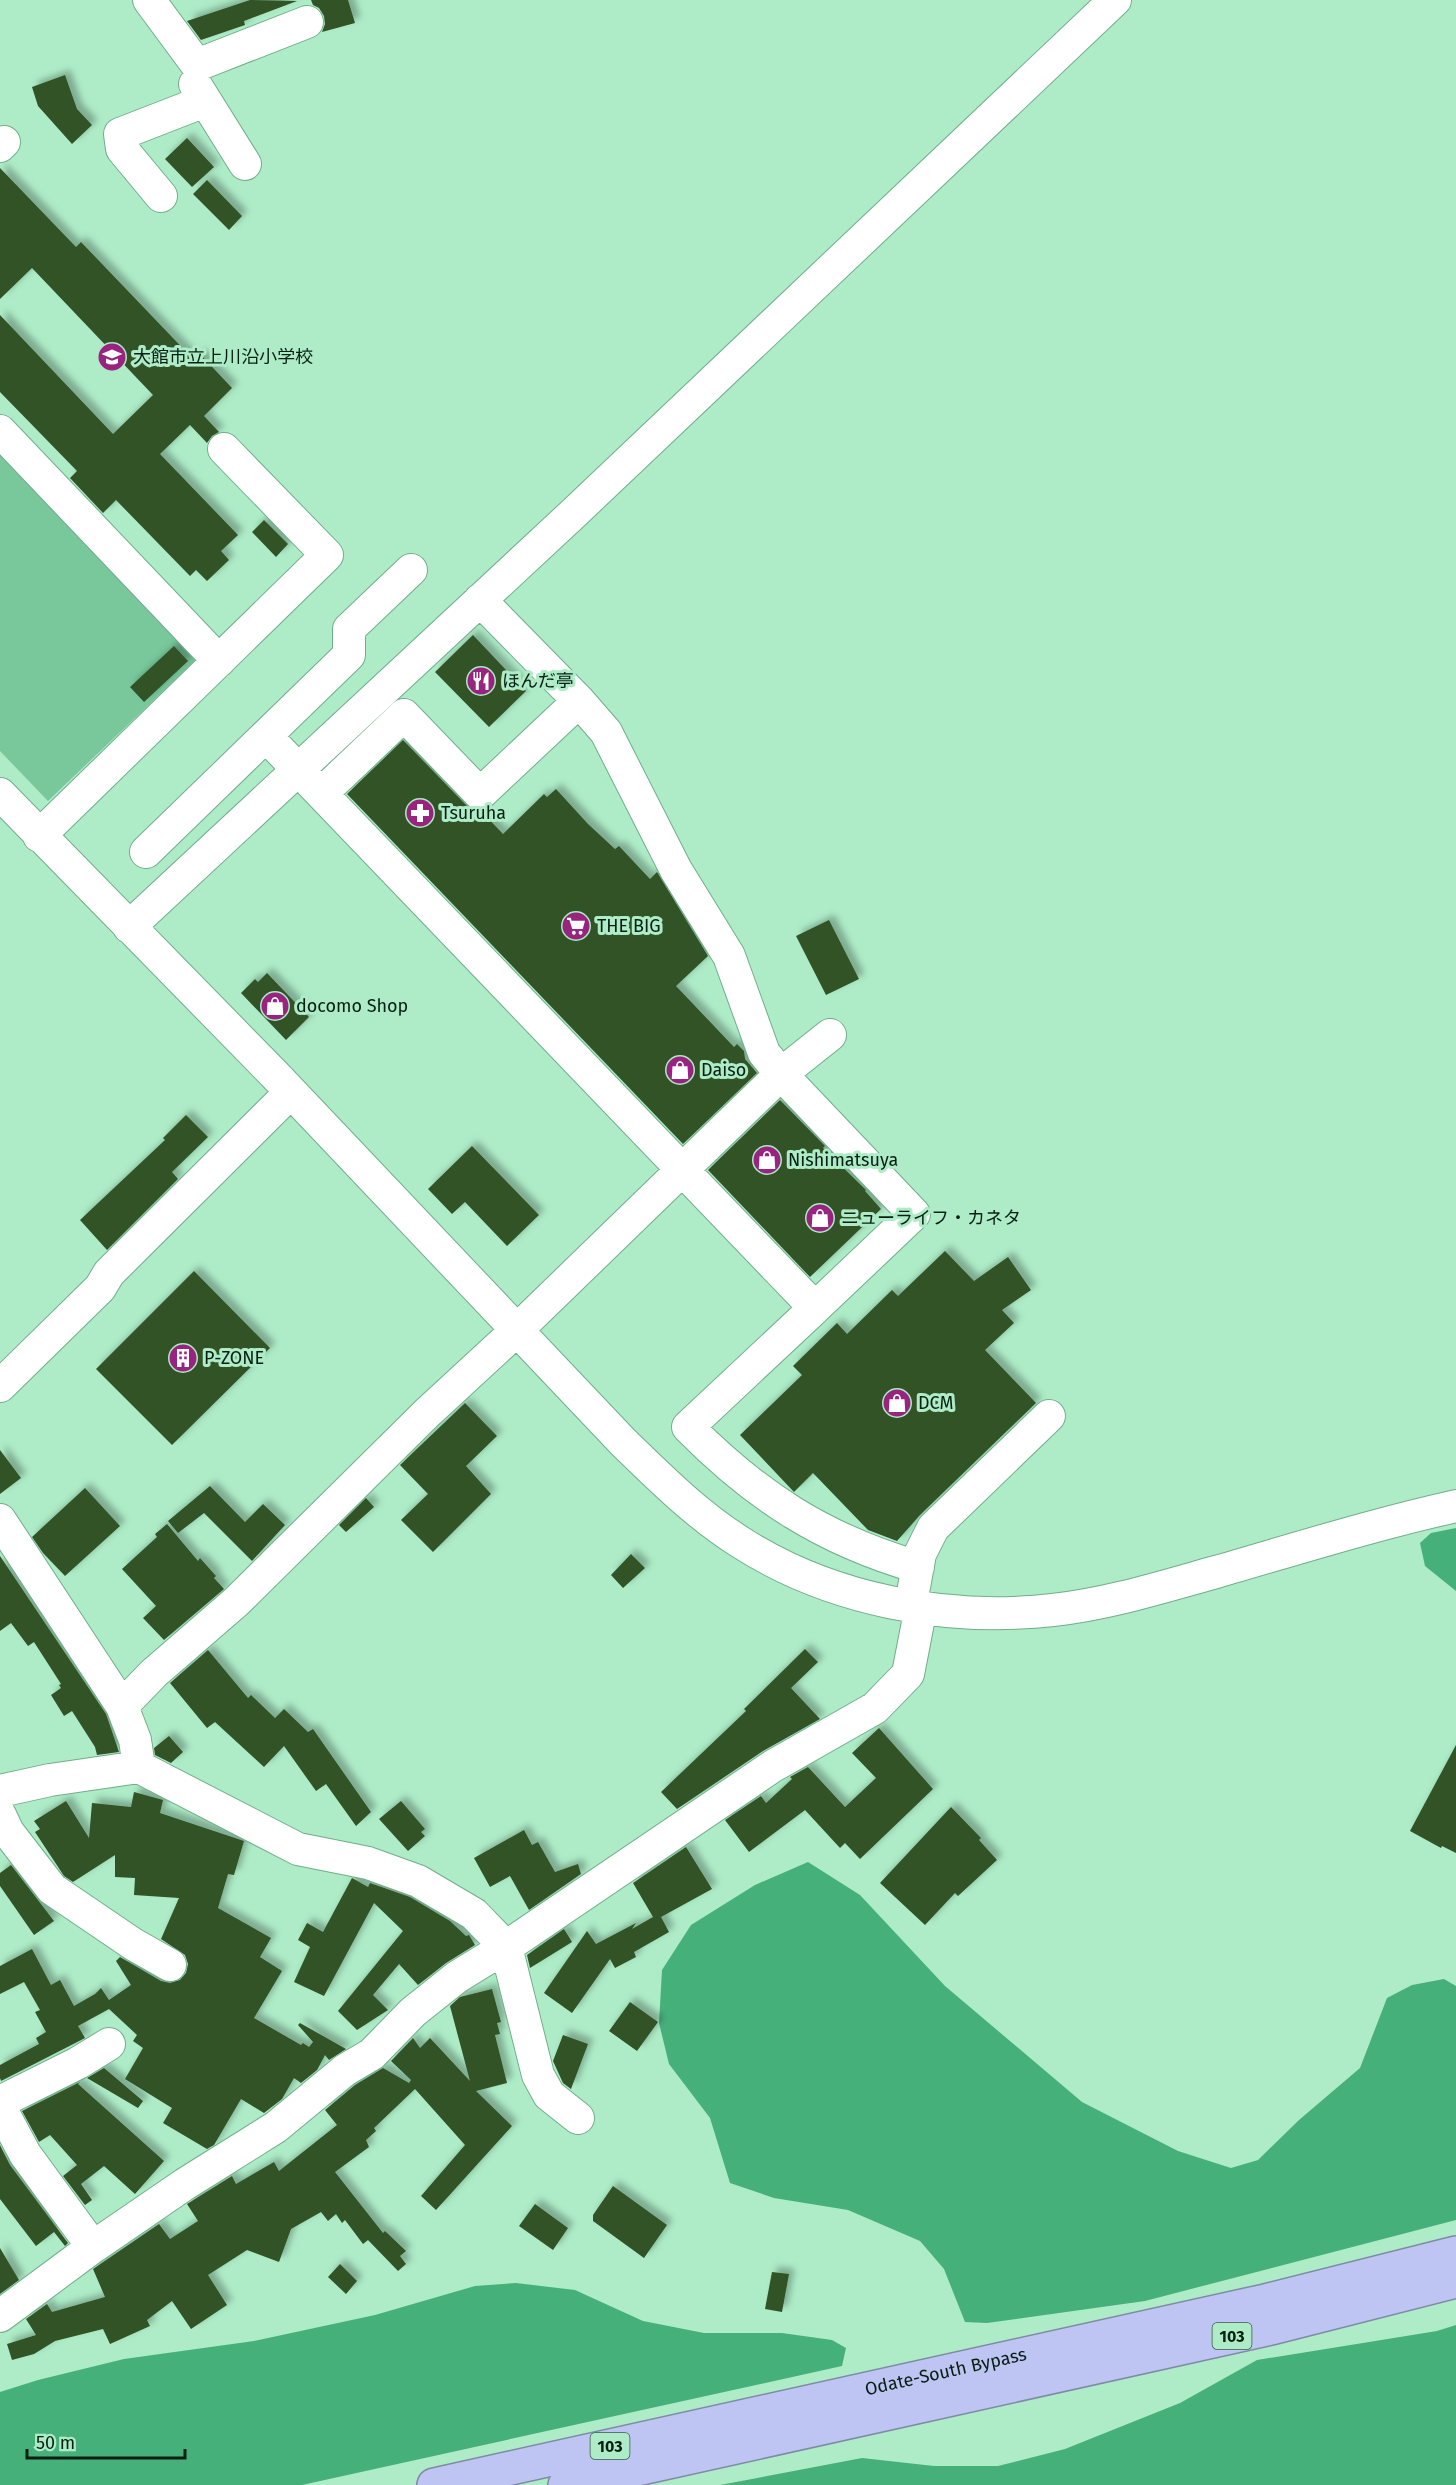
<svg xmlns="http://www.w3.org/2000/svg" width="1456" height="2485" font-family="'Fira Sans','Noto Sans JP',sans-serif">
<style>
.green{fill:#78c89b}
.forest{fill:#46b07b}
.building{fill:#305225;filter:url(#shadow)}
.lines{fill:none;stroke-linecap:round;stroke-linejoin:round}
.minor-casing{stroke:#71ae8b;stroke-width:34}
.highway-casing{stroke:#7e8ba4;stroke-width:36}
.minor{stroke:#fff;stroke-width:32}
.highway{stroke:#bfc5f2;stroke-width:33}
.labels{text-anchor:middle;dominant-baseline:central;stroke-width:6;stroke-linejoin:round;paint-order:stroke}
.shield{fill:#adecc7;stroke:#385c48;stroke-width:1.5}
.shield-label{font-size:16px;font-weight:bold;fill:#061f12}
.poi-label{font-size:18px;fill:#061f12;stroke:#adecc7;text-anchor:start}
.street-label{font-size:18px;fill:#061f12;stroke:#adecc7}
</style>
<defs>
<filter id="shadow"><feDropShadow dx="5.5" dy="-5.5" stdDeviation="3" flood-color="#0004"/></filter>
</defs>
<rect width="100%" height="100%" fill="#adecc7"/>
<path class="green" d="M0,441L203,653L48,801L0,751Z"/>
<path class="forest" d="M1456,1528V1591L1425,1566L1420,1543L1431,1533Z
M808,1862L860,1895L945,1986L1082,2102L1178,2151L1231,2168L1258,2160L1299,2120L1360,2068L1387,1998L1412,1985L1444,1979L1456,1986V2220L1145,2301L987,2323L965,2322L944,2269L920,2241L848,2210L774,2198L730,2183L710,2118L669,2064L659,2023L662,1970L691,1925L755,1885Z
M516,2283L575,2290L643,2321L704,2333H782L832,2340L846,2348L842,2366L302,2485H0V2392L38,2380L124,2359L254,2341L375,2315L475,2286Z
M1456,2325V2485H720L862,2458L934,2466H998L1065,2449L1180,2403L1257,2360L1437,2331Z"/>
<path class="building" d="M250,0L297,1L244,21L245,25L201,40L187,21Z
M311,0H348L355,23L322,32L325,24L324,16L319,8L313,5Z
M65,75L77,109L92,125L72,144L38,106L32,87Z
M187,138L214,167L192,187L165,159Z
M0,168L76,247L81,242L194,360L200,354L232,388L204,416L219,432L212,436L207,443L190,425L160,454L238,535L221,551L229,560L207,581L196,570L190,576L116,500L103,513L70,478L77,471L0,392V315L113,434L153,395L32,268L0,299Z
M207,180L242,216L229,230L193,194Z
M264,520L288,544L276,557L252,532Z
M473,635L526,691L489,727L435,672Z
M174,646L188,661L144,702L130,687Z
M403,740L467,806L474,811L482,812L503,834L544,794L547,797L556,789L588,824L615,849L619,846L650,879L657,872L708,956L676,986L734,1047L737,1044L744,1051L745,1059L757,1073L683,1144L347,794Z
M829,920L859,979L826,995L796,936Z
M267,973L309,1017L286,1040L241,993L255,979L258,982Z
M780,1100L825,1146L823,1148L866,1190L865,1191L881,1209L810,1277L708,1170Z
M186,1115L208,1137L172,1172L178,1179L107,1250L80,1220L165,1140L163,1138Z
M472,1146L539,1215L507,1246L465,1202L452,1214L428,1189Z
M945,1251L974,1281L1008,1257L1031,1290L1002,1310L1014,1323L985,1350L1036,1403L920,1515L897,1541L868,1530L813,1473L794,1492L740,1435L802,1375L793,1366L837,1323L847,1334L892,1290L898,1296Z
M194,1271L270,1348L172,1445L96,1369Z
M465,1403L497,1436L466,1466L491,1494L433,1552L401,1520L428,1494L400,1465Z
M0,1450L21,1478L0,1494Z
M210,1486L245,1522L263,1504L285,1525L252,1561L204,1513L178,1533L168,1521Z
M85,1488L120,1526L65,1576L43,1553L32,1537Z
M366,1498L374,1507L346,1532L339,1525Z
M167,1524L198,1561L200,1558L216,1576L214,1578L224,1589L164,1640L143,1618L156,1606L122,1569L157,1537L155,1534Z
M631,1554L645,1568L623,1588L611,1575Z
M0,1556L106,1714L119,1752L97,1755L95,1747L72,1711L64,1716L51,1695L61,1688L59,1685L61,1684L34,1642L28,1646L11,1623L0,1631Z
M805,1649L818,1662L791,1688L820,1719L763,1751L677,1809L661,1792L746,1711L744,1709Z
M208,1650L248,1698L251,1695L275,1718L284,1709L308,1732L313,1729L371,1812L356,1826L326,1784L316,1791L284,1746L264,1767L215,1722L207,1728L170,1683Z
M879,1728L933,1789L860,1859L845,1843L840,1848L805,1810L749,1852L725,1820L761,1796L766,1803L792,1779L790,1777L808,1767L845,1807L876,1778L852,1753Z
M169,1736L183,1752L171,1763L155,1755L154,1748Z
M1456,1745V1853L1442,1846L1441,1848L1410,1831Z
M134,1792L163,1800L160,1813L244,1841L234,1875L228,1874L218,1908L271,1938L260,1957L282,1971L254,2018L301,2045L303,2043L309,2047L313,2042L298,2025L300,2023L346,2049L329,2060L325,2055L317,2070L301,2083L294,2078L282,2099L264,2113L241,2099L214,2145L207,2149L163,2123L172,2108L125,2079L143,2048L133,2041L137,2035L109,2009L78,2026L85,2038L1,2081L0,2078V2065L39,2044L36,2038L46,2032L35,2012L40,2010L24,1982L0,1994V1966L32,1949L51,1985L60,1980L74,2006L95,1994L101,1988L109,2000L131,1985L116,1961L120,1957L161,1981L170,1983L180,1980L186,1973L188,1964L185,1955L161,1939L179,1898L134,1895L135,1878L115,1877V1855L73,1882L64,1876L35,1832L40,1829L34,1821L66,1801L89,1838L92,1803L131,1807Z
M401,1801L425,1829L421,1832L425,1836L408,1851L379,1819Z
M951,1807L981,1838L979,1840L997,1860L958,1896L955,1893L925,1925L880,1883Z
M524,1830L532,1845L538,1842L555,1872L578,1864L581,1874L529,1910L510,1876L490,1887L474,1858Z
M686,1847L712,1889L661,1917L669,1932L634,1952L636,1957L615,1968L610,1959L572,2013L544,1993L587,1931L596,1944L636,1923L632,1929L653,1917L633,1883Z
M11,1865L54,1921L34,1935L0,1886V1873Z
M352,1878L368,1887L370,1883L410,1897L450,1921L466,1936L469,1935L475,1945L446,1963L418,1985L399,1964L373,1995L388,2010L357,2030L338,2011L403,1931L374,1903L324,1996L294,1982L310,1947L298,1940L307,1923L323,1932Z
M564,1929L572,1942L530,1968L527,1955Z
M492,1989L501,2022L497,2023L500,2034L495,2035L507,2083L476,2091L512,2126L436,2210L421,2196L465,2145L415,2089L374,2128L376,2131L366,2140L369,2147L335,2172L383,2233L385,2231L406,2251L400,2256L406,2264L398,2271L368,2240L363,2244L345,2220L342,2223L336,2214L328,2221L321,2212L291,2229L279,2262L247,2250L208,2275L227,2305L191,2329L172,2301L147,2320L150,2326L110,2344L103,2329L55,2341L34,2354L12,2360L7,2344L36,2335L26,2319L47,2304L52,2312L105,2297L93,2269L159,2224L170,2239L198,2221L187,2204L232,2176L236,2184L274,2162L279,2171L337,2125L325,2110L355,2085L383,2068L409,2083L411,2080L391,2061L413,2038L420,2048L430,2038L470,2081L450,2006L460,1997Z
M630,2002L658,2022L637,2051L609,2031Z
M563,2035L588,2044L571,2089L563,2083L553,2061Z
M104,2068L143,2101L138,2108L87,2078Z
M80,2082L78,2084L164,2161L135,2194L104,2166L81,2184L92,2200L85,2205L63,2176L77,2165L50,2135L39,2142L22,2111Z
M0,2145L10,2165L68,2243L65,2246L54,2232L36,2246L0,2199Z
M613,2186L667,2225L644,2258L593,2221V2215Z
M535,2204L568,2228L553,2250L519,2226Z
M0,2248L19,2280L0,2294Z
M340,2264L357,2281L346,2294L328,2277Z
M772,2272L789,2274L782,2312L765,2309Z"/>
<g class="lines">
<g class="minor-casing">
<path id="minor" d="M149,0L197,65L307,22
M195,84L245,164
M0,146L4,142
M161,196L122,149L120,134L205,101
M0,431L219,661
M480,600L579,701L606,732L676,870L729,956L764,1053L781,1074L914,1214L815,1308
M266,736L815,1308L688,1427C756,1496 824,1540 918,1567
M322,793L404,715L480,794L579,701
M0,794L276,1076L623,1442C660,1478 696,1514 740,1542C830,1600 947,1622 1053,1610C1108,1604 1162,1587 1216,1572C1296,1549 1375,1524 1456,1506
M39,836L327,555L224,449
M146,852L349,655V629L411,570
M129,927L575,512L1115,0
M0,1386L100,1288L109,1273L291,1092
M0,1520L122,1706L135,1740L139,1767
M914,1587L920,1554L933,1528L1049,1416
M122,1706L154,1673L236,1602L427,1413L517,1330L781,1074L830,1035
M0,1791L50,1780L139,1767L298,1849L368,1863L418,1881L474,1914L506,1947L538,2075L549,2095L578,2118
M0,1815L8,1832L52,1889L133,1944L170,1965
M0,2102L78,2063L109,2044
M0,2107L25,2154L93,2247
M0,2316L93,2247L185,2184L276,2127L345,2070L372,2054L413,2012L457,1977L506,1947L773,1766L875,1708L908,1674L921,1607"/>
</g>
<g class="highway-casing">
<g id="highway">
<path id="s1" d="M434,2485L1265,2301L1456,2253"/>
<path d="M565,2485L1271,2328L1456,2281"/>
</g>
</g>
<use href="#minor" class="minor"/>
<use href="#highway" class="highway"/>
</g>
<defs>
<g id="school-disc" transform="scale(1.5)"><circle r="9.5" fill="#992480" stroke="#adecc7"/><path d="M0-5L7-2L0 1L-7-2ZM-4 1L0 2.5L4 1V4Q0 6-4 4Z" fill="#fff"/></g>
<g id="restaurant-disc" transform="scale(1.5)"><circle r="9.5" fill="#992480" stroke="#adecc7"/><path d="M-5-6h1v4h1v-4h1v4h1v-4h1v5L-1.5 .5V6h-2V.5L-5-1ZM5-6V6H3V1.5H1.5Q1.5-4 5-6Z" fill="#fff"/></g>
<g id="pharmacy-disc" transform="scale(1.5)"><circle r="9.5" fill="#992480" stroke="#adecc7"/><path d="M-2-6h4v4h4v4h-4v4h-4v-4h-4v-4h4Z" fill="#fff"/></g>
<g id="supermarket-disc" transform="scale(1.5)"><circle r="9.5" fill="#992480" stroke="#adecc7"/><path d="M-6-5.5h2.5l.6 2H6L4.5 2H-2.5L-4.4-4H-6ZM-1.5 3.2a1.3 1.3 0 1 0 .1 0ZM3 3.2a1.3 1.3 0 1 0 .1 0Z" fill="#fff"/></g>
<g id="shop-disc" transform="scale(1.5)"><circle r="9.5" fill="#992480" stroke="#adecc7"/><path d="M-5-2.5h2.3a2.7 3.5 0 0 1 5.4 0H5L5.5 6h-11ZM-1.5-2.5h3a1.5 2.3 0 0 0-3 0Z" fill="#fff"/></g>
<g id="building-disc" transform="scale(1.5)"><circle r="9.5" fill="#992480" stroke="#adecc7"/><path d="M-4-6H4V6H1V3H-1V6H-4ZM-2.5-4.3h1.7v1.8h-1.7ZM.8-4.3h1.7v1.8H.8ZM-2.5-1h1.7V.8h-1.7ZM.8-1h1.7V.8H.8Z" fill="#fff"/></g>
</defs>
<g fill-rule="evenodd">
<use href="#school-disc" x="112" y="357"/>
<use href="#restaurant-disc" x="481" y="681"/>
<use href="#pharmacy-disc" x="420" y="813"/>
<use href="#supermarket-disc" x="576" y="926"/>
<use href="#shop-disc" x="275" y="1006"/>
<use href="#shop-disc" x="680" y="1070"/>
<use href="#shop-disc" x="767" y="1160"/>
<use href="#shop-disc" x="820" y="1218"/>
<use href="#building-disc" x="183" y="1358"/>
<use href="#shop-disc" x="897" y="1403"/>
</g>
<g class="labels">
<g class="shield">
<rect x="1212.5" y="2323" width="39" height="26" rx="4.5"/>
<rect x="590.5" y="2433" width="39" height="26" rx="4.5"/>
</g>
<g class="shield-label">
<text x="1232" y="2336">103</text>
<text x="610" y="2446">103</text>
</g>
<g class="poi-label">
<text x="133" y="357">大館市立上川沿小学校</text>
<text x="502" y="681">ほんだ亭</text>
<text x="441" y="813">Tsuruha</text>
<text x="597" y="926">THE BIG</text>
<text x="296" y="1006">docomo Shop</text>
<text x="701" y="1070">Daiso</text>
<text x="788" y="1160">Nishimatsuya</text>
<text x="841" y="1218">ニューライフ・カネタ</text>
<text x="204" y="1358">P-ZONE</text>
<text x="918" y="1403">DCM</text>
</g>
<g class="street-label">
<text stroke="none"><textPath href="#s1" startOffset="524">Odate-South Bypass</textPath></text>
</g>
</g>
<path d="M27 2449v9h158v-9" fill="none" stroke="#061f12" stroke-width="3"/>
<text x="36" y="2449" font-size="18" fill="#061f12" stroke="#adecc7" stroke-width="4.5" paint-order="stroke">50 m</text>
</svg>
